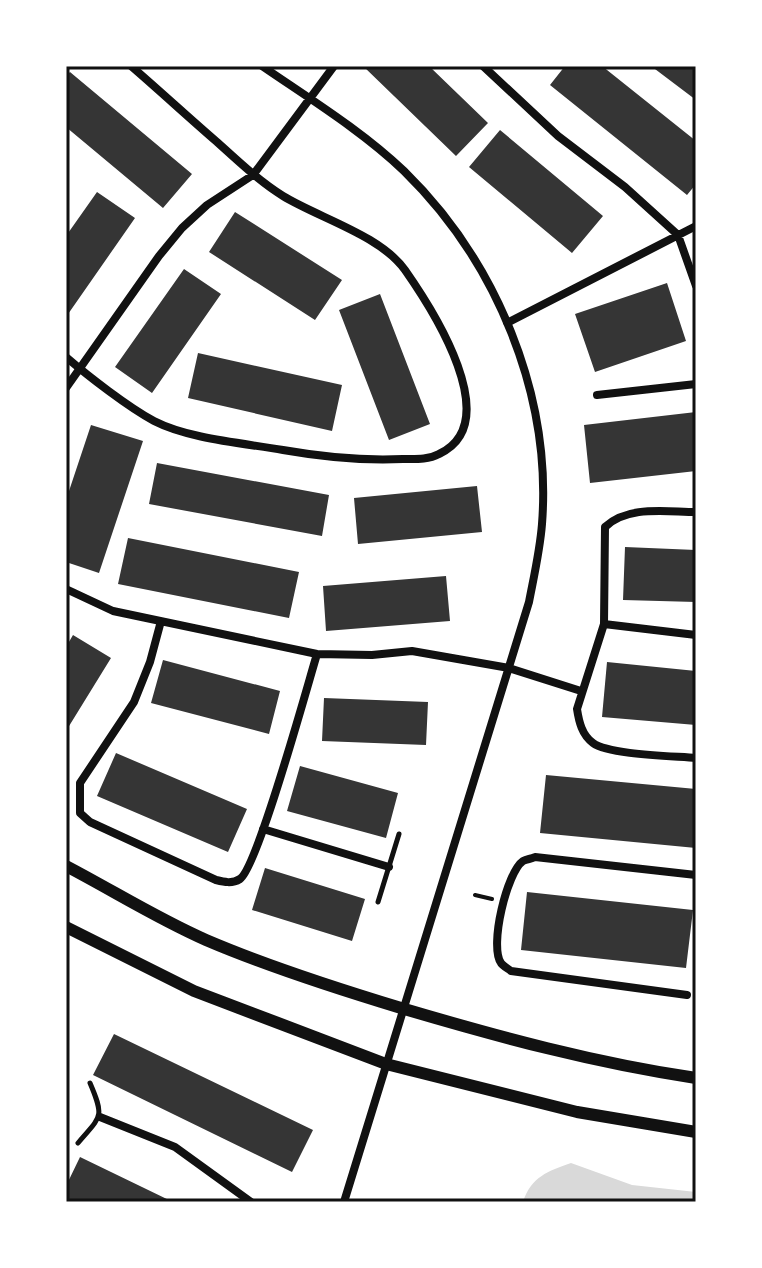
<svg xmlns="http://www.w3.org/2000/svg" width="762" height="1268" font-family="'Roboto Condensed',sans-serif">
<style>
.water{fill:#d9d9d9}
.building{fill:#353535}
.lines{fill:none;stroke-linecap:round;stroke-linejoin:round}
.path{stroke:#111;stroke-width:4}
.service{stroke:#111;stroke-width:5}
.minor{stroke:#111;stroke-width:8}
.tertiary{stroke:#111;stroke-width:12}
.neatline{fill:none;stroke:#111;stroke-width:3}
</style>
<rect width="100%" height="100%" fill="#fff"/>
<path class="water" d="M571,1163L632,1185L696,1192V1202H523C531,1177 548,1171 571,1163Z"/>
<path class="building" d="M363,66H429L488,123L456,156Z
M565,66H602L696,141V184L687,195L550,85Z
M651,66H696V100Z
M70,72L192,174L163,208L66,127V76Z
M500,130L603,216L572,253L469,167Z
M97,192L135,218L66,317V236Z
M235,212L342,280L315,320L209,252Z
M184,269L221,294L152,393L115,367Z
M667,283L686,341L595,372L575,314Z
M380,294L430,424L389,440L339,310Z
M198,353L342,385L332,431L188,398Z
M696,412V471L590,483L584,425Z
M91,425L143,441L99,573L66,562V500Z
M157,463L329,495L322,536L149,504Z
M477,486L482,532L358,544L354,498Z
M128,538L299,572L289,618L118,584Z
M625,547L696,550V602L623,600Z
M446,576L450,621L326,631L323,586Z
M73,635L111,658L66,731V647Z
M163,660L280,691L269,734L151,703Z
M607,662L696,671V725L602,717Z
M324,698L428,702L426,745L322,741Z
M116,753L247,809L228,852L97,796Z
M300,766L398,793L386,838L287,811Z
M546,775L696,789V848L540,833Z
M265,868L365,899L352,941L252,910Z
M527,892L693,910L686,968L521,950Z
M114,1034L313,1130L292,1172L93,1075Z
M80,1157L173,1202H75L66,1198V1186Z"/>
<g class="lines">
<path class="path" d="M475,895L492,899
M695,1046L696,1039"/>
<path class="service" d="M378,902L399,834
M78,1143C101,1116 105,1118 90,1083"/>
<path class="minor" d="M262,66C310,99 362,131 404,171C496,261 552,394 542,524C540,550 534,576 529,602L344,1202
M483,66L558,136L625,187L678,235L696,286
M507,323L696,226
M66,357C88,376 128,407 154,421C189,439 243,443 283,450C323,457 362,461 403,459C415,459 428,460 439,454C506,423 433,310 405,270C380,235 319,218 283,196C259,181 238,161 217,142C188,117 160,91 131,66
M66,388L159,256L182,228L207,205L253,175L334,66
M597,395L696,384
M696,512C666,512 628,505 605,527L604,624L577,709C579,722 582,735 593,743C609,755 674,756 696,758
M66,589L113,611L317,654L372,655L412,651L509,668L581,691
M161,621L150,662L134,702L80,783V813L90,822L216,880C224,882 232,884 240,879C258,866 307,687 317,654
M604,624L696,635
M263,829L389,867
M687,995L511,971C507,968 503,966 501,963C489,946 507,872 523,861C527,859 531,859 535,857L696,875
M100,1117L175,1147L251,1202"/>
<path class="tertiary" d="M66,866C112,890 158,919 206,940C269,967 335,988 401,1008C499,1037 595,1063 696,1078
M66,927L194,991L386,1064L577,1112L696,1132"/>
</g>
<rect width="762" height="1268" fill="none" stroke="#ffffff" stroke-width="136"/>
<rect x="68" y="68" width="626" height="1132" class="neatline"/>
</svg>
